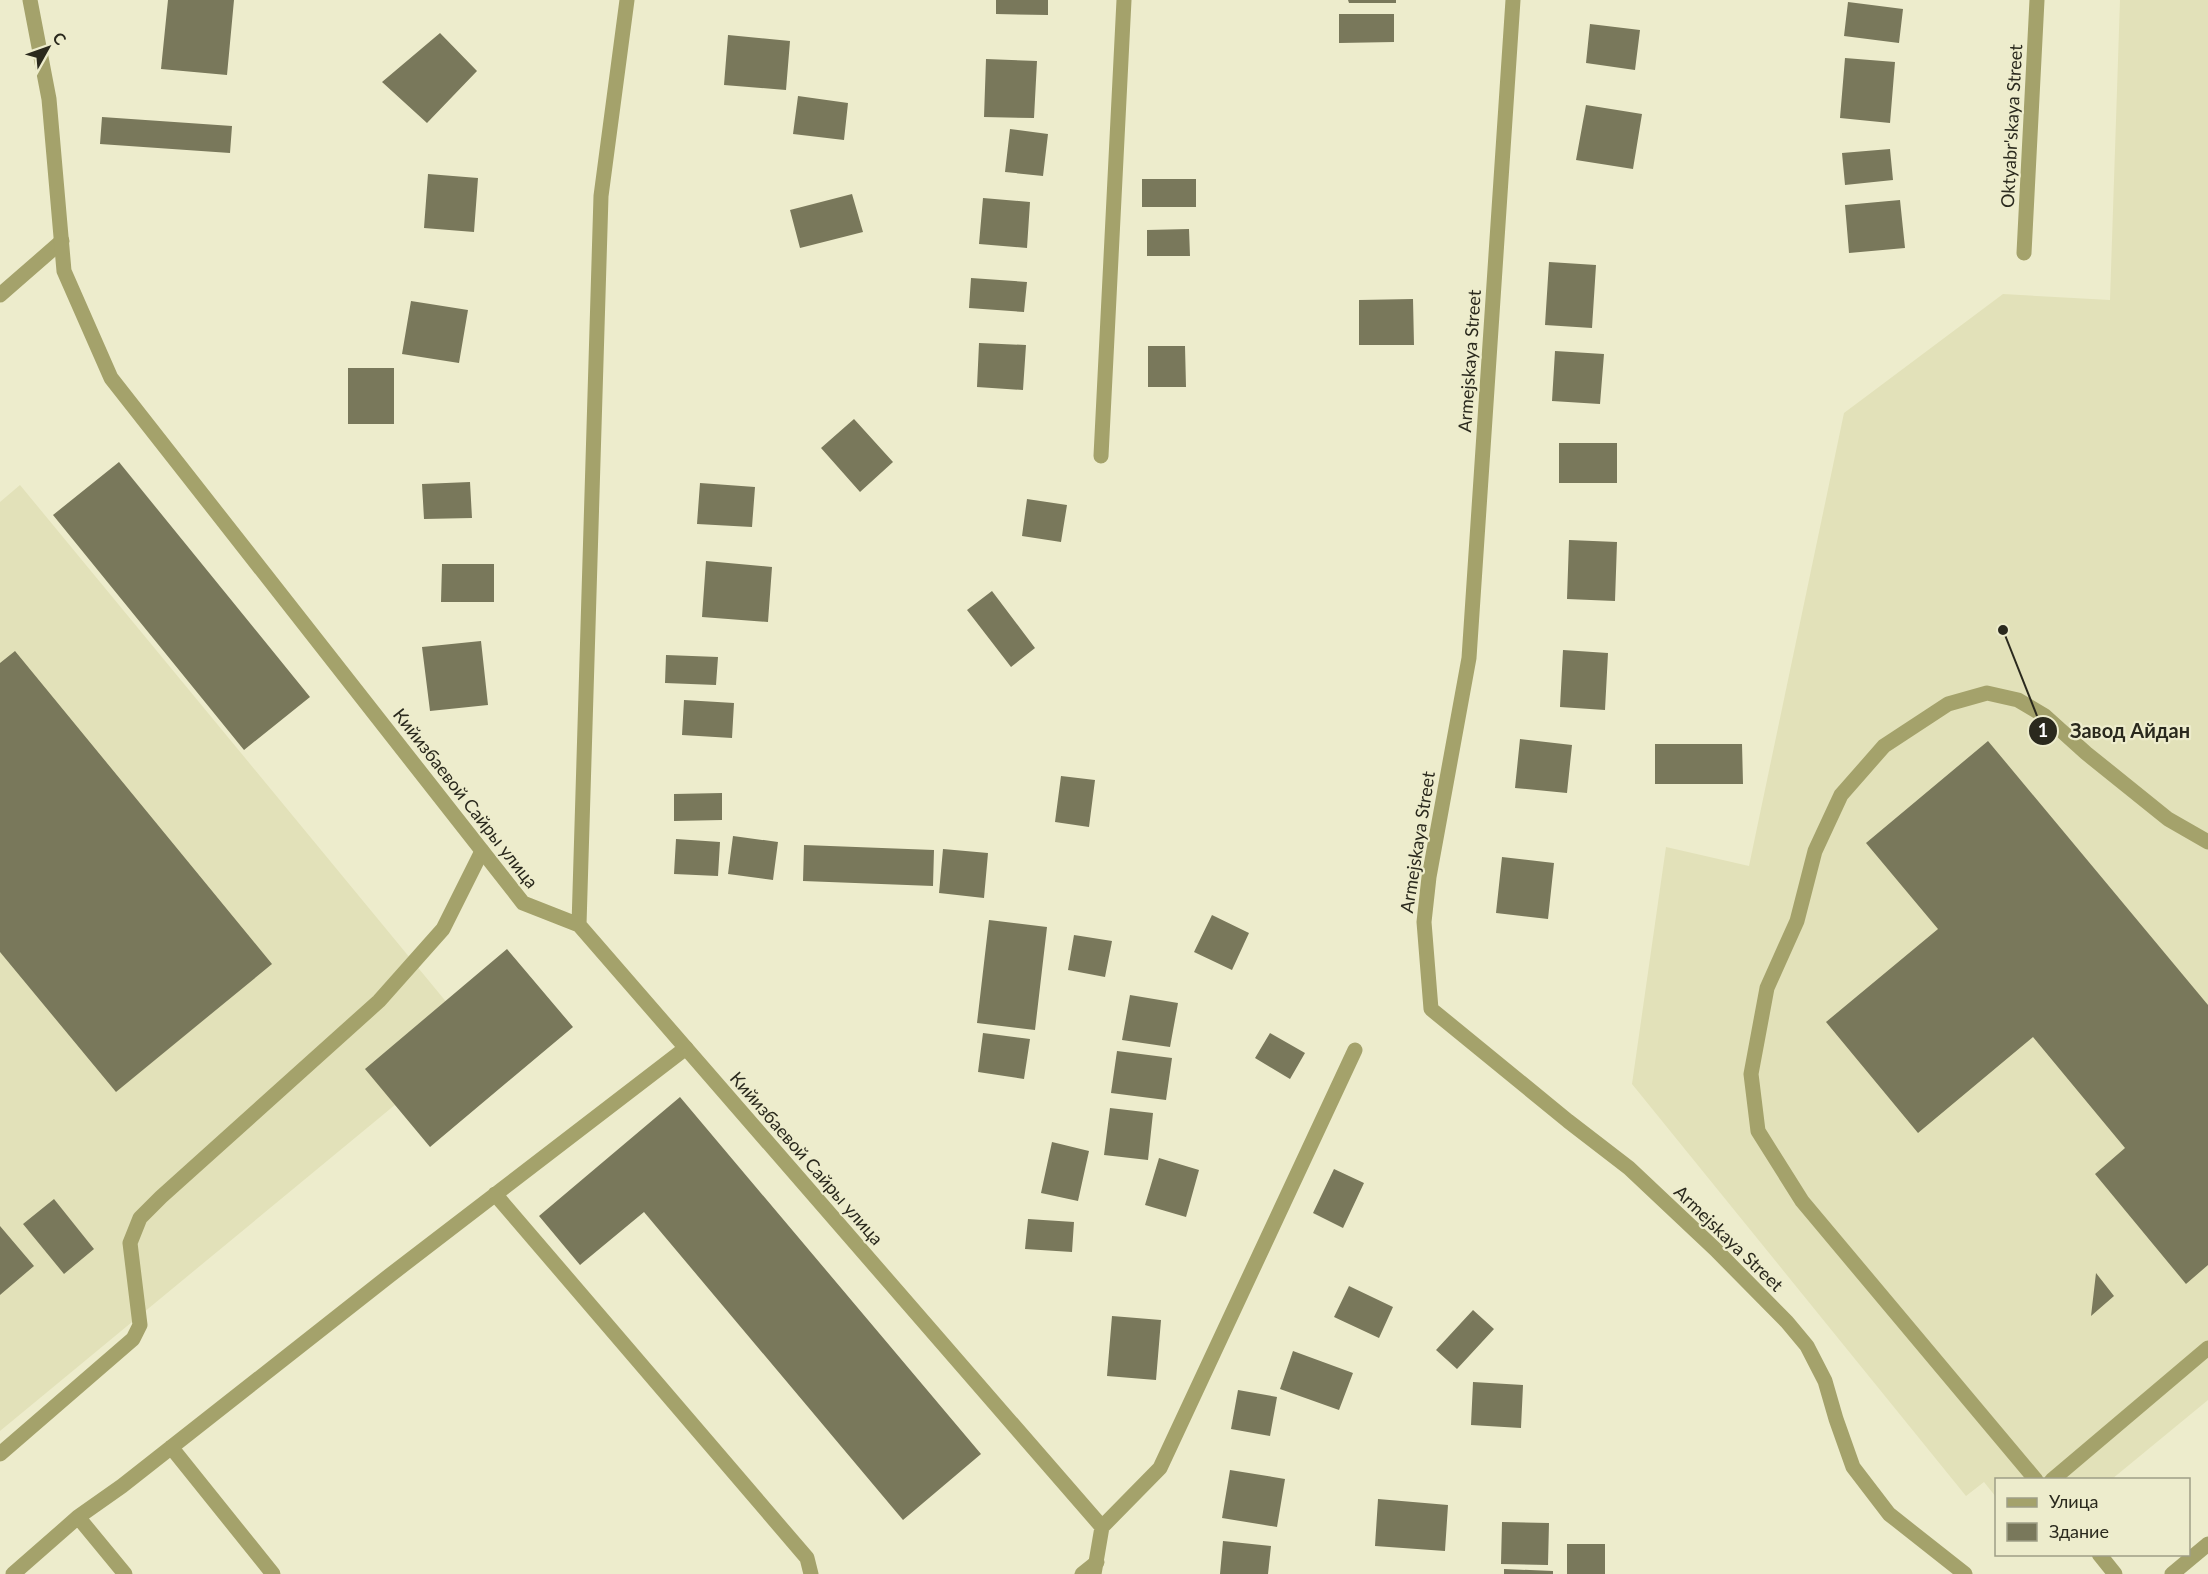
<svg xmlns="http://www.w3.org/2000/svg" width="2208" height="1574" font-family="Lato,sans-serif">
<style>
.built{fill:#e2e1b9}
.building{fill:#79785b}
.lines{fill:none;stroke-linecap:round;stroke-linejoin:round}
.lane{stroke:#a4a26b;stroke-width:15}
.street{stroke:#a4a26b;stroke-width:15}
.labels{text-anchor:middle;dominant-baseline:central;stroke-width:4.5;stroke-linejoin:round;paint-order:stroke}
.street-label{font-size:18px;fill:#2a291d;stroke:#edeccc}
.leader{fill:none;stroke:#2a291d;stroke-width:2}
.callout-dot{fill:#2a291d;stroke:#edeccc;stroke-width:2}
.mark-label{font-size:18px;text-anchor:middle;font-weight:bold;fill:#fff}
.callout-label{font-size:20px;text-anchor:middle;font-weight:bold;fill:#2a291d;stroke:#edeccc;stroke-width:4.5;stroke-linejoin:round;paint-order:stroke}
</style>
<rect width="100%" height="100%" fill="#edeccc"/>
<path class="built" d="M2120,0H2208V1400L2112,1479L1996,1480V1497L1984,1482L1966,1496L1632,1084L1666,847L1749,866L1844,413L2003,294L2110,300Z
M20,485L476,1038L0,1431V502Z"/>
<path class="building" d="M168,0H234L227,75L161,69Z
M996,0H1048V15L996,14Z
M1348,0H1396V3H1349Z
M1848,2L1903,9L1899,43L1844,36Z
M1339,14H1394V42L1339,43Z
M1590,24L1640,30L1635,70L1586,63Z
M440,33L477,71L427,123L382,82Z
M728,35L790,41L786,90L724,85Z
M1845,58L1895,62L1890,123L1840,118Z
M986,59L1037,61L1034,118L984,117Z
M798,96L848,103L844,140L793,134Z
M1586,105L1642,114L1633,169L1576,160Z
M102,117L232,126L230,153L100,144Z
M1010,129L1048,134L1043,176L1005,172Z
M1890,149L1893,180L1845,185L1842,153Z
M428,174L478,178L474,232L424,228Z
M1142,179H1196V207H1142Z
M852,194L863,232L800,248L790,210Z
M983,198L1030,202L1027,248L979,244Z
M1900,200L1905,248L1849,253L1845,205Z
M1189,229L1190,256H1147V230Z
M1549,262L1596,265L1592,328L1545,325Z
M971,278L1027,282L1024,312L969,308Z
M1413,299L1414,345H1359V300Z
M411,301L468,310L459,363L402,354Z
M979,343L1026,345L1023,390L977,387Z
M1148,346H1185L1186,387H1148Z
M1555,351L1604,354L1600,404L1552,401Z
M348,368H394V424H348Z
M854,419L893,462L860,492L821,448Z
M1559,443H1617V483H1559Z
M119,462L310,697L244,750L53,515Z
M470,482L472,518L424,519L422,484Z
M700,483L755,487L752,527L697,524Z
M1027,499L1067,505L1061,542L1022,536Z
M1569,540L1617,542L1615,601L1567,599Z
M706,561L772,567L768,622L702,617Z
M442,564H494V602H441Z
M992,591L1035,648L1011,667L967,610Z
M481,641L488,705L430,711L422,647Z
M1563,650L1608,653L1605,710L1560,707Z
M15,651L272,964L116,1092L0,952V663Z
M666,655L718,657L716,685L665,683Z
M684,700L734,703L732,738L682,735Z
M1520,739L1572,745L1567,793L1515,788Z
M1988,741L2208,1005V1265L2186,1284L2095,1174L2125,1148L2033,1037L1918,1133L1826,1022L1938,929L1866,843Z
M1655,744H1742L1743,784H1655Z
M1061,776L1095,780L1089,827L1055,822Z
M722,793V820L674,821V794Z
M733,836L778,842L773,880L728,874Z
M676,839L720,842L718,876L674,874Z
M804,845L934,850L933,886L803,881Z
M943,849L988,853L984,898L939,893Z
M1502,857L1554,863L1548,919L1496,913Z
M1212,915L1249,933L1232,970L1194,952Z
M989,920L1047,927L1035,1030L977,1023Z
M1074,935L1112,941L1105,977L1068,970Z
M507,949L573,1027L430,1147L365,1069Z
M1130,995L1178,1003L1170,1047L1122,1040Z
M983,1033L1030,1039L1024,1079L978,1072Z
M1270,1033L1305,1053L1290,1079L1255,1058Z
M1117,1051L1172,1058L1166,1100L1111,1093Z
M680,1097L981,1454L903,1520L644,1212L580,1265L539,1216Z
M1110,1108L1153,1113L1148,1160L1104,1155Z
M1052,1142L1089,1151L1078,1201L1041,1193Z
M1159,1158L1199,1170L1186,1217L1145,1205Z
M1334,1169L1364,1183L1343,1228L1313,1213Z
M54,1199L94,1249L64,1274L23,1224Z
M1028,1219L1074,1222L1072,1252L1025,1249Z
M0,1226L34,1266L0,1295Z
M2096,1273L2114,1296L2091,1316Z
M1349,1286L1393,1307L1379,1338L1334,1317Z
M1473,1310L1494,1329L1457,1369L1436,1350Z
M1112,1316L1161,1320L1156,1380L1107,1376Z
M1293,1351L1353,1373L1339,1410L1280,1389Z
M1473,1382L1523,1385L1521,1428L1471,1425Z
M1238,1390L1277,1397L1270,1436L1231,1429Z
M1230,1470L1285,1479L1277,1527L1222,1518Z
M1378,1499L1448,1505L1445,1551L1375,1546Z
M1502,1522L1549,1523L1548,1565L1501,1564Z
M1223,1541L1271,1546L1268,1574H1220Z
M1567,1544H1605V1574H1567Z
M1504,1569L1553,1571V1574H1504Z"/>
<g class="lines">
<path class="lane" d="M0,295L62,241
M495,1194L807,1558L811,1574
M171,1447L273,1574
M0,1454L133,1339L140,1325L130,1243L140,1218L161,1197L379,1001L443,929L482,851
M2036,1480L1802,1201L1758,1131L1751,1074L1767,988L1797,921L1815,851L1841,795L1884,746L1948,704L1987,693L2018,700L2045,716L2086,753L2168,819L2208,842
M2052,1480L2208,1348
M78,1517L125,1574
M2099,1554L2115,1574
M13,1574L78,1517L122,1486L389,1276L686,1048
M1082,1574L1097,1562"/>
<path class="street" d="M30,0L49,99L64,271L111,378L523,903L579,925L1102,1527
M1513,0L1469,658L1429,877L1424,922L1431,1009L1568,1121L1629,1168L1715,1249L1787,1322L1807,1346L1825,1381L1836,1419L1853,1467L1889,1514L1965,1574
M2024,253L2037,0
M1101,456L1124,0
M579,925L601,196L627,0
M1102,1527L1160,1468L1355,1050
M1094,1574L1102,1527
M2172,1574L2208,1544"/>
</g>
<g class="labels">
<g class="street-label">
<text transform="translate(2011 126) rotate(-87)">Oktyabr'skaya Street</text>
<text transform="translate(1469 361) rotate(-86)">Armejskaya Street</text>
<text transform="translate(466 798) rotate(52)">Кийизбаевой Сайры улица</text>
<text transform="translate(1417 842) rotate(-81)">Armejskaya Street</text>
<text transform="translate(807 1158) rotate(49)">Кийизбаевой Сайры улица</text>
<text transform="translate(1729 1238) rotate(44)">Armejskaya Street</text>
</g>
</g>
<path class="leader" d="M2003 630L2043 731"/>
<g class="callout-dot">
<circle cx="2003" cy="630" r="6"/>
<circle cx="2043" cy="731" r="15"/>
</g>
<g class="mark-label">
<text x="2043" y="737">1</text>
</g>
<g class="callout-label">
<text x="2130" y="738">Завод Айдан</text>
</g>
<rect x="1995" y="1478" width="195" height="78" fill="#edeccc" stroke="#9f9e86" stroke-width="1.5"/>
<rect x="2007" y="1498" width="30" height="9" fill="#a4a26b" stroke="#9f9e86" stroke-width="1.5"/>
<text x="2049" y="1508" font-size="18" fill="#2a291d">Улица</text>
<rect x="2007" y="1523" width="30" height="18" fill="#79785b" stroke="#9f9e86" stroke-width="1.5"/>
<text x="2049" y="1538" font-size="18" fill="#2a291d">Здание</text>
<g transform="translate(48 48) rotate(50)" stroke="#edeccc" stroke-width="4.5" paint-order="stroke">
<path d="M0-4.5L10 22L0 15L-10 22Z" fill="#2a291d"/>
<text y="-9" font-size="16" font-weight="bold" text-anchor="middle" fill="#2a291d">С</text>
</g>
</svg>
